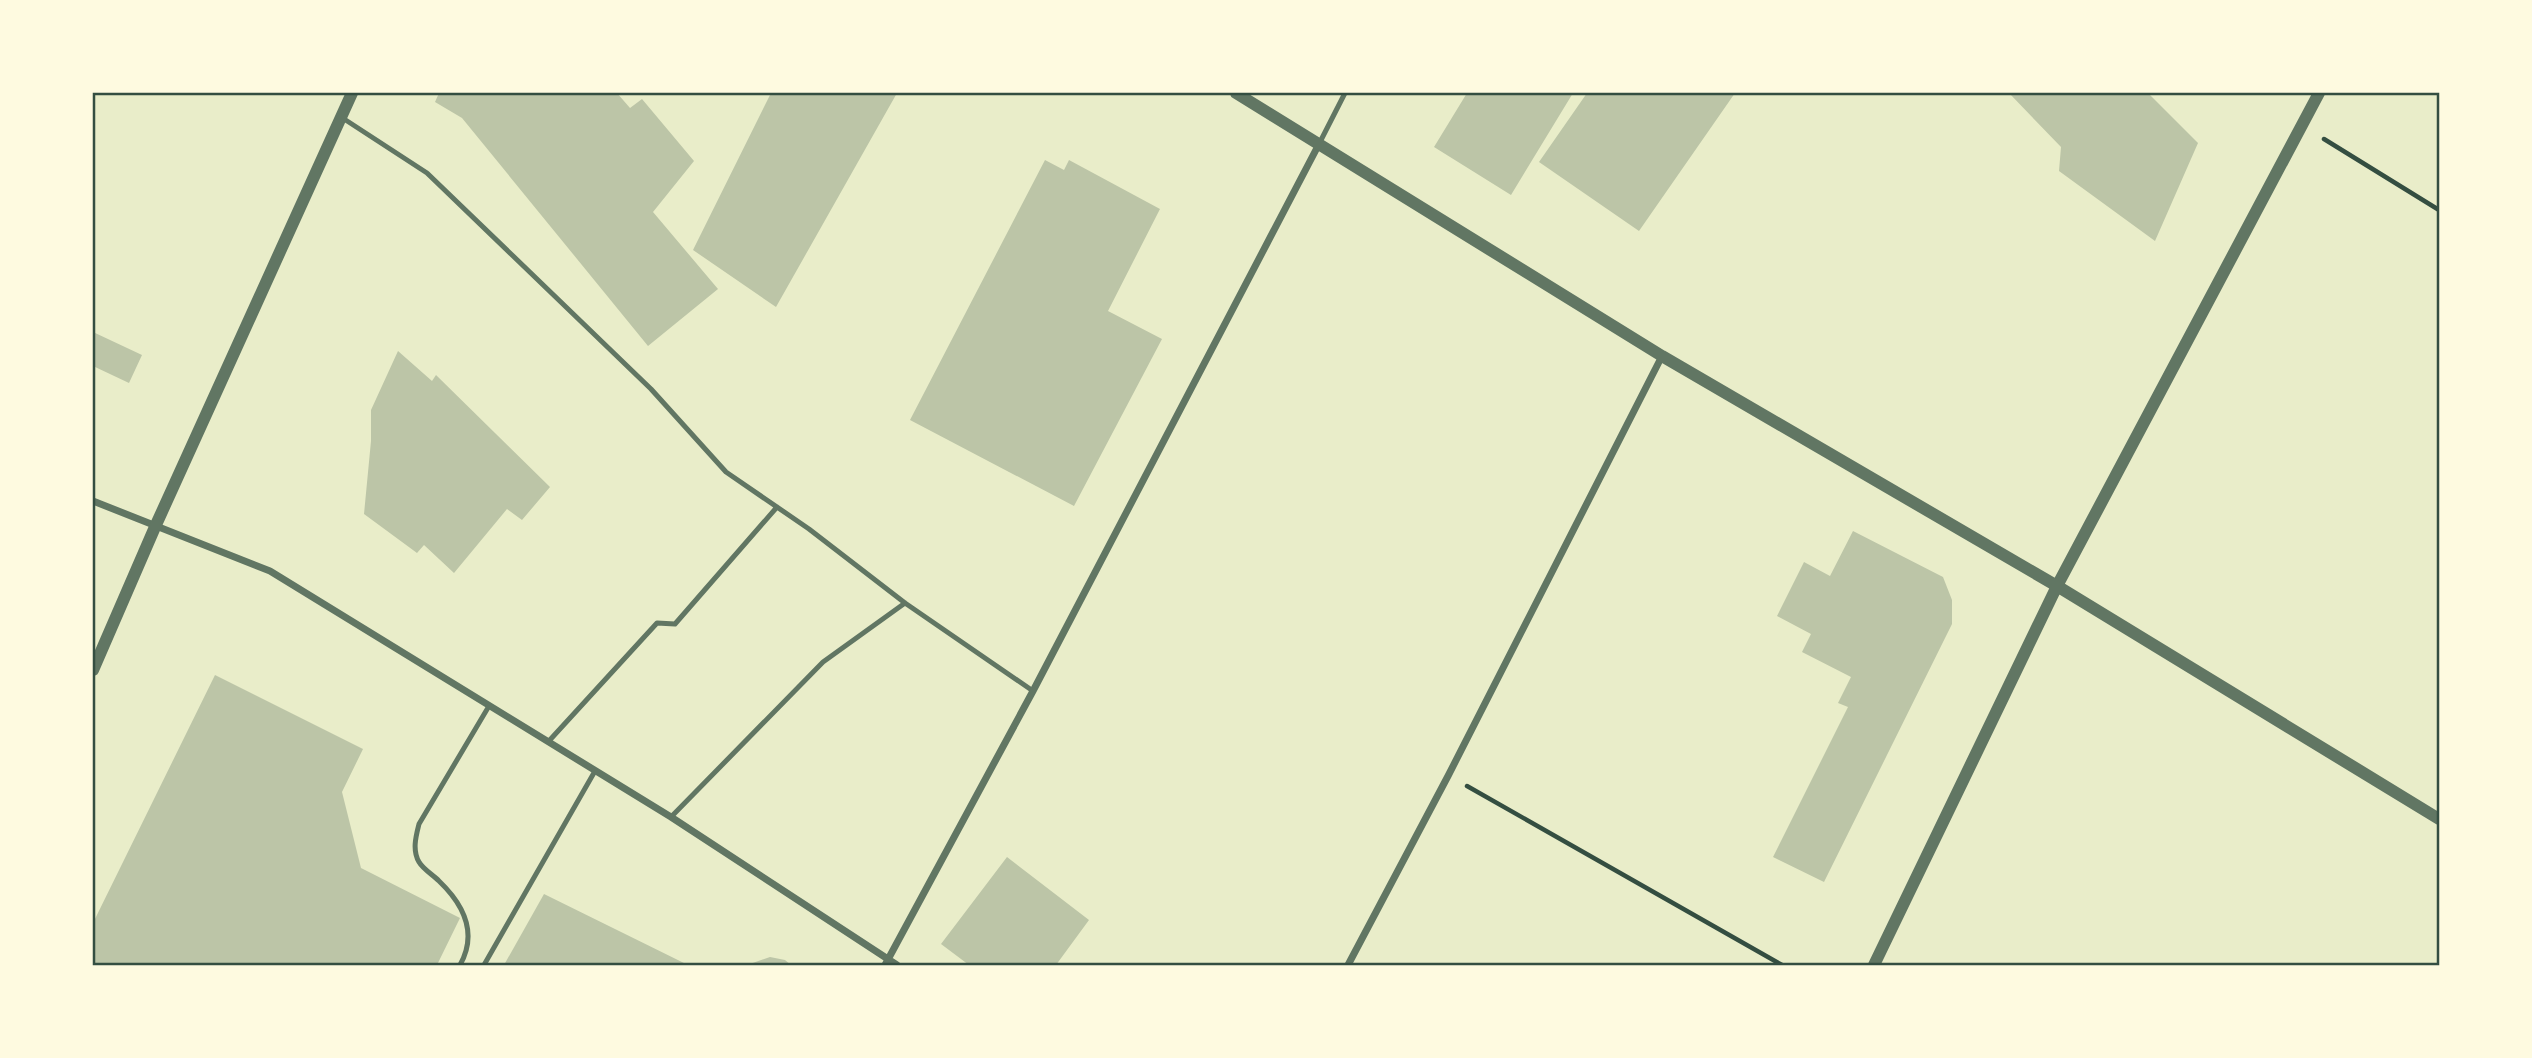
<svg xmlns="http://www.w3.org/2000/svg" width="2532" height="1058" font-family="'Golos Text',sans-serif">
<style>
.building{fill:#bcc5a7}
.lines{fill:none;stroke-linecap:round;stroke-linejoin:round}
.path{stroke:#344e41;stroke-width:4.5}
.service{stroke:#617663;stroke-width:5}
.minor{stroke:#617663;stroke-width:7}
.tertiary{stroke:#617663;stroke-width:12}
.neatline{fill:none;stroke:#344e41;stroke-width:2.5}
</style>
<rect width="100%" height="100%" fill="#e9edc9"/>
<path class="building" d="M439,93H617L630,108L642,99L694,161L653,212L718,289L648,346L462,118L435,102Z
M771,93H897L776,307L693,250Z
M1467,93H1573L1511,195L1434,147Z
M1587,93H1735L1639,231L1539,162Z
M2009,93H2148L2198,143L2155,241L2059,171L2061,147Z
M1045,160L1064,170L1069,160L1160,209L1108,311L1162,339L1074,506L910,420Z
M93,332L142,355L129,383L93,366Z
M398,351L432,381L436,375L550,487L522,520L507,509L454,573L424,545L417,553L364,514L371,441V410Z
M1853,531L1943,577L1952,600V624L1824,882L1773,857L1848,707L1838,703L1851,677L1802,652L1811,634L1777,616L1804,562L1830,576Z
M215,675L363,749L342,792L361,868L460,918L437,965H93V923Z
M1007,857L1089,920L1056,965H969L941,944Z
M544,894L688,965H504Z
M770,957L785,960L791,965H747Z"/>
<g class="lines">
<path class="path" d="M2324,139L2439,210
M1467,786L1782,965"/>
<path class="service" d="M341,117L427,173L651,389L726,472L809,529L905,603L1033,691
M1319,144L1345,93
M548,742L657,623L675,624L777,507
M671,817L823,662L905,603
M460,965C478,933 463,904 439,881C433,875 423,869 419,862C412,850 416,836 419,824L489,706
M484,965L595,771"/>
<path class="minor" d="M93,501L270,571L671,817L897,965
M885,965L1033,691L1319,144
M1348,965L1448,776L1662,356"/>
<path class="tertiary" d="M1236,93L1662,356L2057,586L2439,819
M93,670L155,527L352,93
M1874,965L2057,586L2319,93"/>
</g>
<rect width="2532" height="1058" fill="none" stroke="#fefae0" stroke-width="189"/>
<rect x="94" y="94" width="2344" height="870" class="neatline"/>
</svg>
